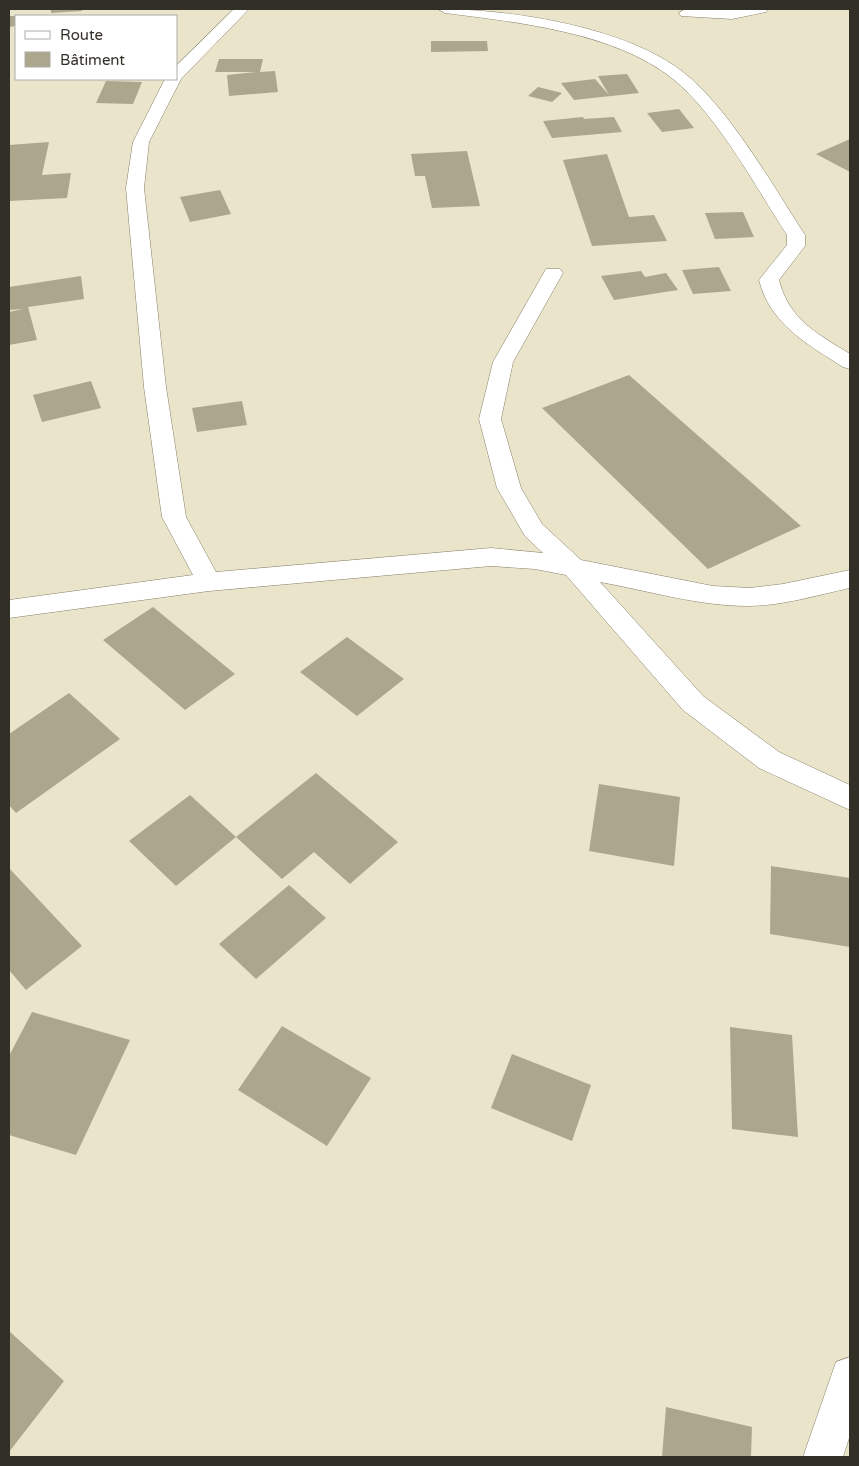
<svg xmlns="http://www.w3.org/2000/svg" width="859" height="1466" font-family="'Varela Round',sans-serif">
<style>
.building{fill:#aca68d}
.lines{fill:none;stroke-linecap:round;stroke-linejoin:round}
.street-casing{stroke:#868068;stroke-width:1}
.street{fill:#fff;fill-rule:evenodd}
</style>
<rect width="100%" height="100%" fill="#eae4ca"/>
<path class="building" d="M51,9H82V11L51,13Z
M9,16H16V26L9,27Z
M431,41H487L488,51L431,52Z
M219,59H263L260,72L275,71L278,92L229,96L227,75L256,72H215Z
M627,74L639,93L574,100L561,83L595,79L609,95L598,76Z
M106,81L142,82L133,104L96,103Z
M538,87L562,93L552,102L528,96Z
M679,109L694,128L662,132L647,113Z
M583,117L584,119L614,117L622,132L552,138L543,121Z
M850,139V172L816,154Z
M49,142L42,175L71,173L67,198L9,201V145Z
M467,151L480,206L432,208L425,176H415L411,154Z
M607,154L629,217L654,215L667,241L592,246L563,160Z
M220,190L231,214L190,222L180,197Z
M743,212L754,237L715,239L705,213Z
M719,267L731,291L693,294L682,270Z
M641,271L645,277L666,273L678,290L614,300L601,276Z
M81,276L84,299L28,307L37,340L9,345V312L23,309L9,310V287Z
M629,375L801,526L708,569L542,408Z
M91,381L101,408L42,422L33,395Z
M242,401L247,425L197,432L192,408Z
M153,607L235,674L185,710L103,640Z
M347,637L404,679L357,716L300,672Z
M69,693L120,739L16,813L9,805V734Z
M316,773L398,842L350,884L314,852L282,879L236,837L176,886L129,841L190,795L236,837Z
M599,784L680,797L674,866L589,851Z
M771,866L850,878V947L770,934Z
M9,868L82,946L26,990L9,970Z
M289,885L326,918L256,979L219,944Z
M32,1012L130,1040L76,1155L9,1135V1056Z
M282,1026L371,1078L327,1146L238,1090Z
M730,1027L792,1035L798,1137L732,1129Z
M512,1054L591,1085L572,1141L491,1108Z
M9,1331L64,1381L9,1452Z
M666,1407L752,1427L751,1457H662Z"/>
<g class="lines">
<g class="street-casing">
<path id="street" d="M234,9H249L181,79L149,142L144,188L166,387L186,517L216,572L491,548L543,553L525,536L497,488L479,419L493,362L546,269H560L563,273L513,362L501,419L521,488L542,524L581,560L713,586L750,588L783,584L850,570V588C817,595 782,606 748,606C699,606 649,591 600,582L703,696L779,752L850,785V810L759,768L683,710L566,575L535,569L491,566L209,591L9,618V600L193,575L162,517L144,387L126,188L133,142L165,79H176V66Z
M438,9C510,9 626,27 683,72C729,108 773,186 805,235V246L779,280C789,320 818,334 850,354V369L843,367C807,344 770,324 759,280L787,245V235C755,186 718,116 673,79C615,32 516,22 445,13Z
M685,9H768L766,12L732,19L681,16L679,13Z
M850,1357V1435L843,1457H803L836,1362Z"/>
</g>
<use href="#street" class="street"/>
</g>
<rect width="859" height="1466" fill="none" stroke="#322f26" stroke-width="20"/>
<rect x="15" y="15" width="162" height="65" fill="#ffffff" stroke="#adaca8"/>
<rect x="25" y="31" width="25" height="8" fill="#ffffff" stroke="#adaca8"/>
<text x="60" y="40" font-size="15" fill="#322f26">Route</text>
<rect x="25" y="52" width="25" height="15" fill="#aca68d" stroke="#adaca8"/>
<text x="60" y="65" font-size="15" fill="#322f26">Bâtiment</text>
</svg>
